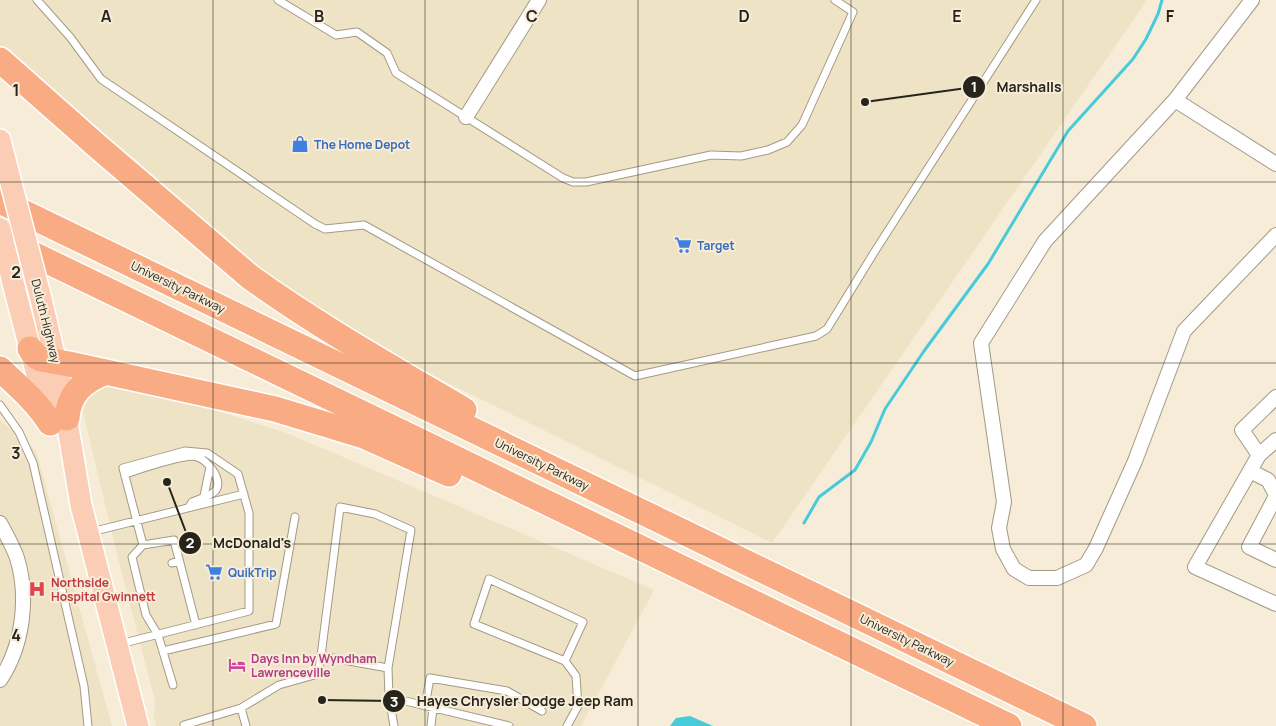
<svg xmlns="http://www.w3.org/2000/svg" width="1276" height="726" font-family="Manrope,sans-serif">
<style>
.built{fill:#efe3c6}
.water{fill:#46cbdc}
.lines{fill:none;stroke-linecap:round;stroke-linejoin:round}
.stream{stroke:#46cbdc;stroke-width:3}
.lane-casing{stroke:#a39a86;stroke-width:9}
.street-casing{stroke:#a39a86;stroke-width:16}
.primary-casing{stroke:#fff;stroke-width:24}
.highway-casing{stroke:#fff;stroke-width:28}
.lane{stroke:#fff;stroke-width:7}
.street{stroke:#fff;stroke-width:14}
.primary{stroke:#fbcdb5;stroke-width:21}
.highway{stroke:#f9ab83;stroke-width:25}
.primary-bridge-casing{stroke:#fff;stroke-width:24;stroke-linecap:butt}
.primary-bridge{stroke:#fbcdb5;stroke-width:21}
.grid{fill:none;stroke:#27241c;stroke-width:1;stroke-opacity:0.55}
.labels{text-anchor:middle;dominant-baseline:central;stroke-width:4;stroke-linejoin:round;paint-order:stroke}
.shop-label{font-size:12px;font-weight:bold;fill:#366cbe;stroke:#f6ecd7;text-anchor:start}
.street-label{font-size:12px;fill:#27241c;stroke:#f6ecd7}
.health-label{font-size:12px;font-weight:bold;fill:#be3a42;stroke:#f6ecd7;text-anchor:start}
.hotel-label{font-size:12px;font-weight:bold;fill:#b23c85;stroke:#f6ecd7;text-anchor:start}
.grid-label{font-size:16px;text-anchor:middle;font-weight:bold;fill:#27241c;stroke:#f6ecd7;stroke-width:4;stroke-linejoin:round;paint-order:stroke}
.leader{fill:none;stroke:#27241c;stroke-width:2}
.callout-dot{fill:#27241c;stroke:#f6ecd7;stroke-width:2}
.mark-label{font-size:15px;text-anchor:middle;font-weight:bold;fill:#fff}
.callout-label{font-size:14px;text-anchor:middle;font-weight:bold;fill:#27241c;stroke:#f6ecd7;stroke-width:4;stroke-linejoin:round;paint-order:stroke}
</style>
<rect width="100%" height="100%" fill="#f6ecd7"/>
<path class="built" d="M0,0H1147L772,543L414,366L241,263L135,159L0,66Z
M115,377L289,434L654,590L581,726H156L154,718L155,701L118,558L83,412L86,394Z
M0,420L36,451L112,726H0Z"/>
<path class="water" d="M690,716L713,726H670L676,718Z"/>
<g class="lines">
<path class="stream" d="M804,523L819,497L855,470L871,442L885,409L924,351L988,264L1068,131L1133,59L1146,39L1158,14L1162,0"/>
<g class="lane-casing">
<path id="lane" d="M37,0L70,37L101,79L315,224L325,229L364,225L635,376L816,336L827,329L875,251L1036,0
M278,0L336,35L357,32L387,53L396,73L563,178L573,182H586L711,155L741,156L768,150L787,142L802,125L853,12L835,0
M0,405L19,432L33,463L84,686L88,726
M125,474C138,470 186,453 197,457C207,460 223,479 216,490C212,496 198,499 192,502L189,507
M204,496L210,467
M91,532L244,494
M172,563L179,561
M120,644L249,611V513L238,474L207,453L185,451L123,468L143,545
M163,651L276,624L295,517
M565,661L583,622L489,579L474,624L565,661L576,676L578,706L567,726
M388,668L321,656L340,507L375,514L411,530L388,668L389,697L509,726
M173,685L158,635L146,615L132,557L143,545L174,540L196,625
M389,697L394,726
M425,706L430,678L507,691L542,711
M241,708L246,726
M184,725L241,708L279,685L318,674L321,656
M431,726L433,708"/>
</g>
<g class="street-casing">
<path id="street" d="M1252,0L1175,100L1045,241L981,343L1004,502L999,528L1003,549L1014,569L1029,578H1057L1086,565L1096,548L1135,461L1184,331L1276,235
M1175,100L1276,164
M466,117L539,0
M1276,440L1259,455L1195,567L1276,604
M1259,455L1242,430L1276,397
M1250,471L1268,480L1276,495
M1276,496L1249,547L1276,560
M0,523C6,534 13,546 17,558C29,597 23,646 0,680"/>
</g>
<g class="primary-casing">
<path id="primary" d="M0,140L5,160
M14,287L33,360L50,420
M41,299L60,380L81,505L138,726"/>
</g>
<g class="highway-casing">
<path id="highway" d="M0,60L96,145L250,277C318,326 391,367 464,410
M0,201L1084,726
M10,243L1009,726
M30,349L37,357L41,359L69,364L275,409L364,436L449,474
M0,369C18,386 37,402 50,423
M67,418C69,393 83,381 106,372"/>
</g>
<use href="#lane" class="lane"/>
<use href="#street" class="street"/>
<use href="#primary" class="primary"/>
<use href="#highway" class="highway"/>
<g class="primary-bridge-casing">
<path id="primary-bridge" d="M5,160L41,299
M0,229L14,287"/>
</g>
<use href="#primary-bridge" class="primary-bridge"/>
</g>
<path class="grid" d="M213,0V726M425,0V726M638,0V726M851,0V726M1063,0V726M0,182H1276M0,363H1276M0,544H1276"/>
<defs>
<g id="shop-bare" transform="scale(1.35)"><path d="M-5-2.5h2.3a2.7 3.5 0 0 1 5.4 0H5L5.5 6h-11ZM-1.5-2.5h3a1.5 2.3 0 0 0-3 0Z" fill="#3f7fe0" stroke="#f6ecd7" stroke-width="2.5" paint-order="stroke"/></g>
<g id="supermarket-bare" transform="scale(1.35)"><path d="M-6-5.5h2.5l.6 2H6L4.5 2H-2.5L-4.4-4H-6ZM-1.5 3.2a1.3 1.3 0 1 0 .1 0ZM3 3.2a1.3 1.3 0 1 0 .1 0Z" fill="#3f7fe0" stroke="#f6ecd7" stroke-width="2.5" paint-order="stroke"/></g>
<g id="hospital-bare" transform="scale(1.35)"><path d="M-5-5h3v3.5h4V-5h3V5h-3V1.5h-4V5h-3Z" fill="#e0444e" stroke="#f6ecd7" stroke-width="2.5" paint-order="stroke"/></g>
<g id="hotel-bare" transform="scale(1.35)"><path d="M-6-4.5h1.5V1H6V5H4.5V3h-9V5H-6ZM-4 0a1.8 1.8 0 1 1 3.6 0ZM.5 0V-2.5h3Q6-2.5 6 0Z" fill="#d1479c" stroke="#f6ecd7" stroke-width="2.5" paint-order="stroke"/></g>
</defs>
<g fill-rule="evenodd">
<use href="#shop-bare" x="300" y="144"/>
<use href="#supermarket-bare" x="683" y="245"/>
<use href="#supermarket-bare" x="214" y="572"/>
<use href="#hospital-bare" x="37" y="589"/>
<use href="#hotel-bare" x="237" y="665"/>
</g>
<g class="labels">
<g class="shop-label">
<text x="314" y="144">The Home Depot</text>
<text x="697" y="245">Target</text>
<text x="228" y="572">QuikTrip</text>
</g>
<g class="street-label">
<text transform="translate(178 287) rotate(26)">University Parkway</text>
<text transform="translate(46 321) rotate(76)">Duluth Highway</text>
<text transform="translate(542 464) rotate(26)">University Parkway</text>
<text transform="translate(907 640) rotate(26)">University Parkway</text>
</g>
<g class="health-label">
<text x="51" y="582">Northside<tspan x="51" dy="14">Hospital Gwinnett</tspan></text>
</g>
<g class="hotel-label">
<text x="251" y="658">Days Inn by Wyndham<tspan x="251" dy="14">Lawrenceville</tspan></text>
</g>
</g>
<g class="grid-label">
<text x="106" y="22">A</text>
<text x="319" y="22">B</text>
<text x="532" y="22">C</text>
<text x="744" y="22">D</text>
<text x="957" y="22">E</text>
<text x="1170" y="22">F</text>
<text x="16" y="96">1</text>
<text x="16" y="278">2</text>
<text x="16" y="459">3</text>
<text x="16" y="641">4</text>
</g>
<path class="leader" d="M865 102L974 87M167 482L190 543M322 700L394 701"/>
<g class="callout-dot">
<circle cx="865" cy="102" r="5"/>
<circle cx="167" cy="482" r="5"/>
<circle cx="322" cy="700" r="5"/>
<circle cx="974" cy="87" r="12"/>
<circle cx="190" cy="543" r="12"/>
<circle cx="394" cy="701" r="12"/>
</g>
<g class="mark-label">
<text x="974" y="92">1</text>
<text x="190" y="548">2</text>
<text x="394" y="707">3</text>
</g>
<g class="callout-label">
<text x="1029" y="92">Marshalls</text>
<text x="252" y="548">McDonald's</text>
<text x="525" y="706">Hayes Chrysler Dodge Jeep Ram</text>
</g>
</svg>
